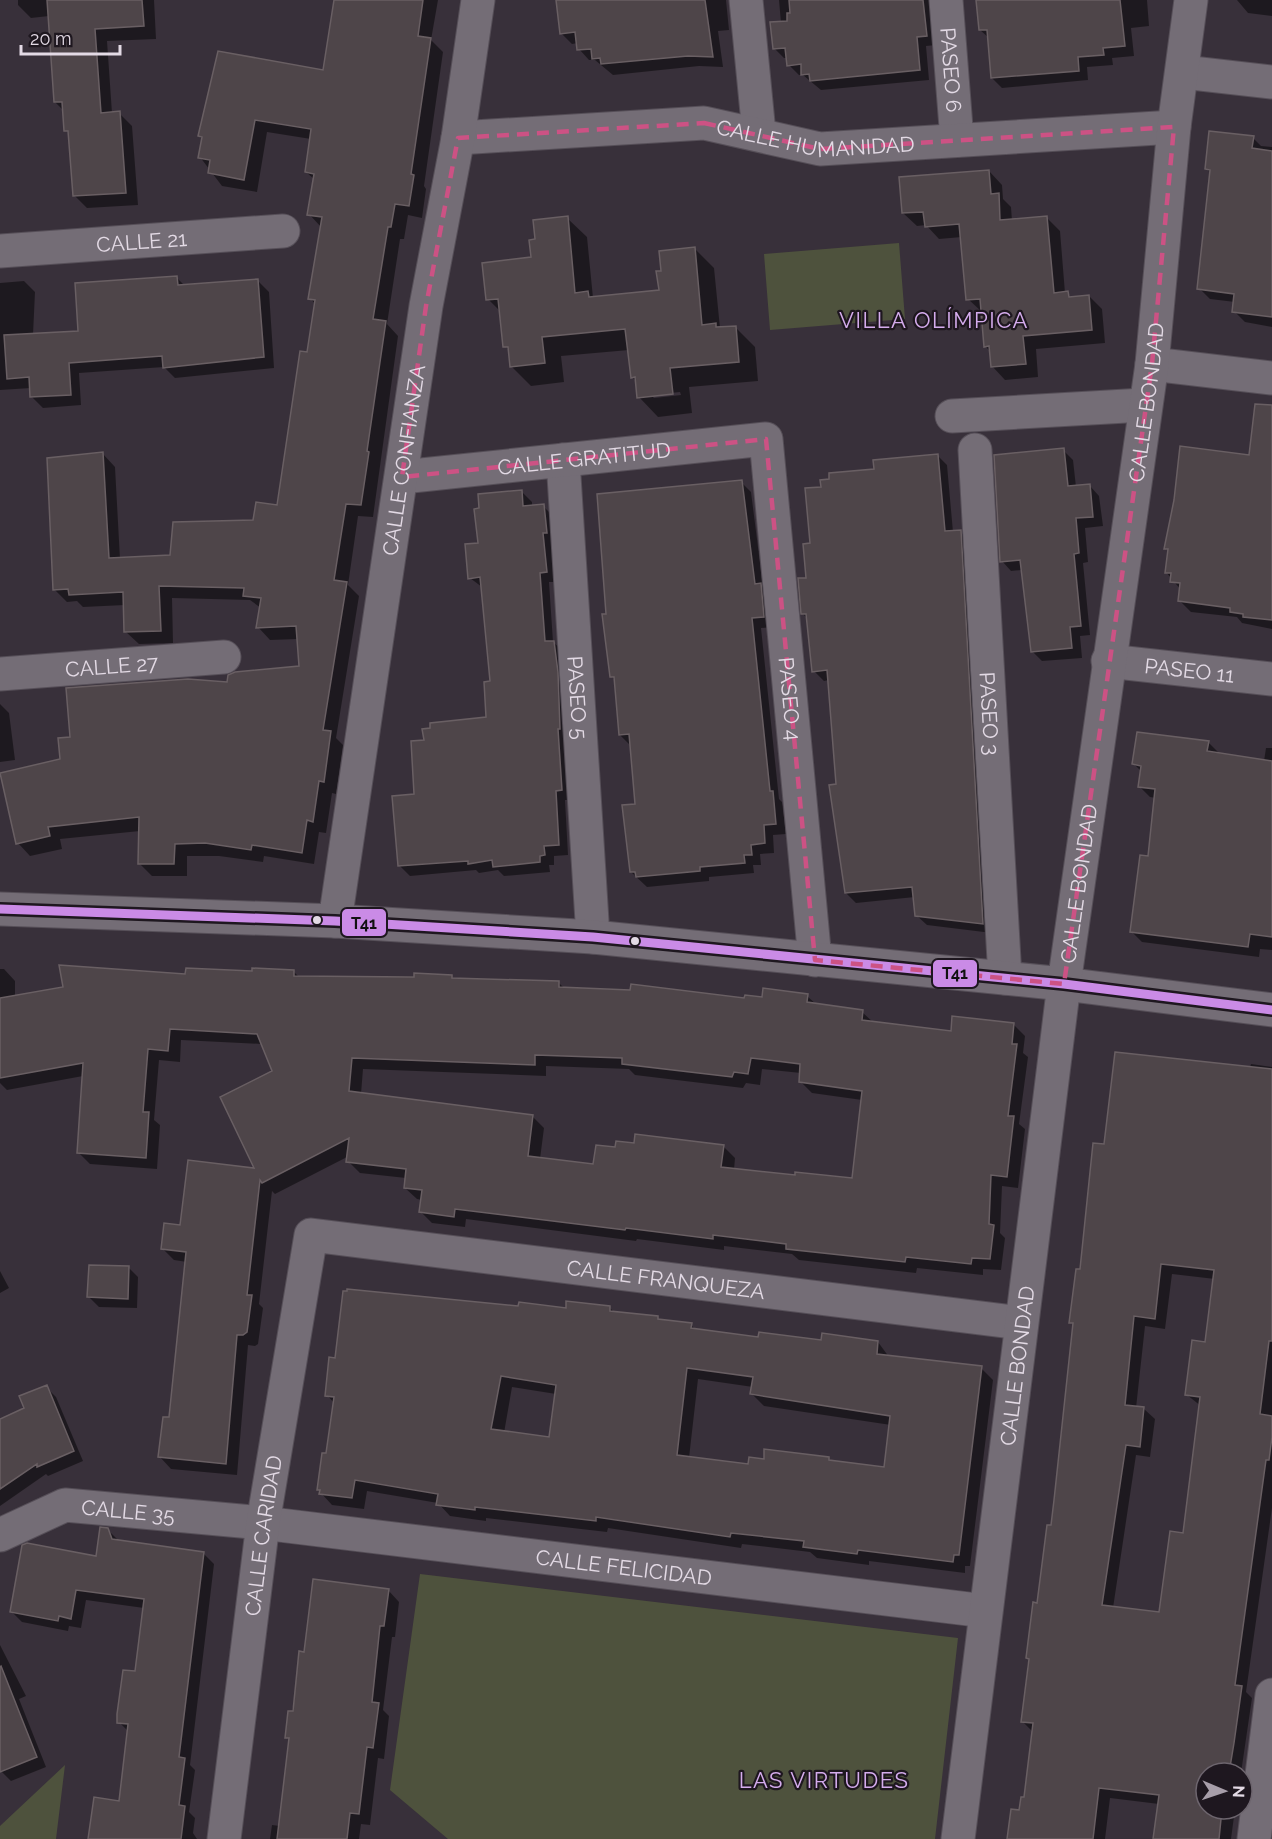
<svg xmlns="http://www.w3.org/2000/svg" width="1272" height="1839" font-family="Raleway,sans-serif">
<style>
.green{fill:#4e523d}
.shadow{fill:#0007;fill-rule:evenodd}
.building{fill:#4e4549;stroke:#695f63;stroke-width:1.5;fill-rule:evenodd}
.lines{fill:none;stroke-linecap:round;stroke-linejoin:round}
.minor-casing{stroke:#564f58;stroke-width:35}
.minor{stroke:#746d76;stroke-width:33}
.bus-1-casing{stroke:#1e171f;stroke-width:14}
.bus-1{stroke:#ca8be6;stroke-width:9}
.marked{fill:none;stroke:#cc5284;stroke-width:4.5;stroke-dasharray:12 8;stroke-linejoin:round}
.bus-dot{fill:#e3dae5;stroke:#1e171f;stroke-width:2}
.labels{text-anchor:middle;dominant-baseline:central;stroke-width:4.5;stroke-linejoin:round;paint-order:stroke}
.street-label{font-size:21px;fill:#e3dae5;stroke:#1e171f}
.neighbourhood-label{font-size:22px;letter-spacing:1.5px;fill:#d5aced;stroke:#1e171f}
.line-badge{stroke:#1e171f;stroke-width:2}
.pale-badge-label{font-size:16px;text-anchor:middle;font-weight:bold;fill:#111}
</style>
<rect width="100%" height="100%" fill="#38303a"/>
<path class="green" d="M899,243L905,319L770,330L764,254Z
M420,1574L958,1638L935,1839H448L390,1790Z
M65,1765L56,1839H0V1826Z"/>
<path class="shadow" d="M18,0H154L156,39L107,41L112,113H119L132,126L138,205L87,208L74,195L70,135L66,130L64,111L55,102L49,16L31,18L18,5Z
M334,0H438L431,40L443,52L424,186L426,189L422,218L408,215L404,239H400L387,324L398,336L373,517L358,516L348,585L359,596L336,738L343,745L336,794L332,793L326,833L319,832L314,864L264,856L263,862L219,856H187V876H152L139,863L140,831L60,839L62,849L30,856L18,843L72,738L228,684L300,667L298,639L270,640L258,627L261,608L250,600L172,598L173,643L139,644L126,632L125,605L83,607L77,601L67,602L54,589L103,454L115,467L120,559L171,556L254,522L278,506L316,305L310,298L321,227L309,214L314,179L306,172L311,139L267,132L257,192L222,186L200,157L203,140L199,136L324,72Z
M558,0H726L729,30L718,31L723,67L699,66L613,75L595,60H589L579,49L578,43L572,44L561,33Z
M779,0H931L936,45L926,46L929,80L821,90L803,75H799L789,65L788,58H784L774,48L781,23Z
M977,0H1147L1149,26L1131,28L1134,56L1112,58L1113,65L1087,67L1088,80L1002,88L992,78L989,38L980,30Z
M1237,0H1272V16L1248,13Z
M1253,138L1261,146L1272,147V327L1245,322L1234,311L1235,302L1210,299L1199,288L1211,173L1206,169Z
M989,171L1002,185L1003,199L1011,207L1012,221L1047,218L1060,231L1065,293L1073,298L1089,296L1102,309L1105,343L1036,349L1038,377L1005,380L992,366L991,352L985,346L982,312L968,299L962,237L939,239L926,225L917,226L903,213Z
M567,218L587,237L593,298L660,291L663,272L695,249L714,268L720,328L735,327L755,347L758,381L689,387L692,413L658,417L639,397L637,382L632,377L629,350L561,356L564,382L531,386L511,366L510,351L505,346L501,312L488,299L532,258L536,241ZM680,392L681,395L654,398L651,395Z
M177,278L185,286L258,281L269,292L274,368L175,378L164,367L79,373L81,405L43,408L32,397L31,388L0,390V283L24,281L35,292L33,335L80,332Z
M1063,450L1073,460L1076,487L1090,486L1099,496L1103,526L1085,528L1088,562L1083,563L1090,635L1080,636L1082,658L1042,661L1032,651L1022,570L1011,571L1002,561Z
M937,455L947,465L953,532L960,531L970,541L992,933L927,925L916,915L915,897L856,903L846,893L829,680L824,681L814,671L808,619L803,614L811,545L823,488L876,470Z
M1272,458V629L1242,623L1237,617L1191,612L1180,601L1181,590L1166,572L1169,552L1165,548Z
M741,482L751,492L763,587L770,595L773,627L761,628L779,799L782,802L786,834L773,835L774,853L760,854L761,865H753L754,873L709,877V881L647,887L631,872L637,805L630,745L620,735L616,681L611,676L608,615Z
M522,492L532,502V507L543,506L553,516L556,582H549L553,642L564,652L571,800H565L568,855L554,856V865H549L550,872L504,876L498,870L479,873L476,870L410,876L400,866L425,741L432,730L488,719L491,683L482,587L470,578L479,545Z
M0,704L9,713L15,760L0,762Z
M1208,742L1219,753L1264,761L1266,748H1272V950L1260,949L1259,957L1142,942L1131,931L1149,858L1156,798L1150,797L1139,786L1141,771L1134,764Z
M0,969H4L15,981V997L187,976L293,971L299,977L451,976L454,979L559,983L565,989L745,1000L807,996L817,1005L862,1012L874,1023L952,1033L1014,1025L1025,1036L1023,1053L1028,1057L1019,1124L1025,1129L1018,1188L1002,1186L1000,1233L1005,1238L1001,1270L983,1269V1275L917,1268L916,1273L799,1260L792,1254L724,1246V1250L637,1239L636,1241L466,1219L465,1227L432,1223L421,1212L422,1200L417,1199L405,1188L406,1178L360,1173L348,1161L349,1156L275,1194L272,1191L259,1304L263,1308L258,1344L255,1346L248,1345L237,1475L171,1469L160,1457L171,1419L187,1262L174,1260L163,1249L181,1227L257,1169L274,1072L262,1044L181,1040L180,1062L159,1060L154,1120L160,1125L157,1169L90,1164L79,1153L83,1076L7,1090L0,1083ZM546,1066L629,1069L635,1075L743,1088L746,1083L760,1085L762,1069L801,1073L800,1081L812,1093L862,1100L854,1180L734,1170L735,1158L723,1146L616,1149L595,1166L540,1159L544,1128L533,1117L361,1094L363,1069L546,1076Z
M1251,1064L1272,1067V1508L1246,1692L1252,1698L1241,1773H1206V1809H1235L1231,1839H1154L1159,1804L1110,1798L1105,1839H1009L1026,1799L1034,1733L1022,1721L1034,1604L1039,1605L1052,1527L1074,1326L1071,1322L1106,1146L1250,1068ZM1172,1274L1215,1279L1206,1344L1187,1395L1201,1406L1185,1535L1160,1613L1113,1608L1136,1455L1150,1457L1155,1419L1144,1409L1136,1408L1145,1326L1165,1329Z
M128,1267L138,1277L137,1308L99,1307L89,1297Z
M0,1271L9,1288L0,1293Z
M519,1307L567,1310L610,1308L615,1313L691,1325L696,1330L760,1339L878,1342L889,1357L981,1368L993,1380L970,1566H965V1573L869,1561V1565L817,1558L810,1552L742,1544L741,1548L608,1528L607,1532L486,1518V1521L450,1516L438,1503L367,1491L364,1509L332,1505L321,1493L319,1489L328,1455L335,1404L327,1395L336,1359ZM698,1379L753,1387L752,1394L764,1406L891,1425L885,1469L832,1462L828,1458L765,1460L749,1465L689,1458ZM512,1387L556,1394L551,1439L504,1433Z
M46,1387L56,1397L83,1461L48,1476L46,1474L0,1506V1421L26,1408Z
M107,1529L118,1540L203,1553L214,1564L190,1765L195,1770L189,1812L195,1818L193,1833L197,1839H90L120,1803L129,1732L119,1722L136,1673L144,1608L86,1600L81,1628L69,1626L68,1631L22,1622L12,1612L97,1558Z
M388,1590L399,1602L395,1637H392L383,1710L389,1716L384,1759L378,1758L370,1825L361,1824L359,1839H270L272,1825L280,1826L290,1741L286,1737L305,1654Z
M0,1645L26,1696L19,1699L46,1767L11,1781L0,1770Z"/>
<path class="building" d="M47,0H142L144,26L95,29L101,113L120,111L126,193L73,196L68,131H64L62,102H54Z
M334,0H423L418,36L431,38L411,174L414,175L409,206L395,204L391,227H388L373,319L386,321L367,451L369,452L361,505L346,504L334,580L347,582L323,730L331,731L324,782L319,781L313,822L307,820L302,853L252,845L251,850L205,843L175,844L174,864H138L139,817L48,827L50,836L16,844L0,773L60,759L58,738L70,737L66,688L188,679L227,682L228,675L235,672L299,666L296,626L256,628L261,598L243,596L244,588L159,586L161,631L124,632L123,592L69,595L68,589L53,590L47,458L103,452L109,558L170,555L173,522L253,520L256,502L277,505L300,351L307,352L315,300L308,299L322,217L307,215L314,174L305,172L311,129L255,120L244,180L208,173L210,160L198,158L202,137L198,136L218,51L323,70Z
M556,0H705L713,57L688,56L601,64L600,58L592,59L591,49L577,50L575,32L560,34Z
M789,0H923L927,36L917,37L920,70L810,81L809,74L801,75V64L787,66L785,48L773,49L770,22L787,21V13H790Z
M976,0H1120L1125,46L1103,48L1104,55L1078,57L1079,71L991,78L987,30H979Z
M1209,131L1254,136L1252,148L1272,151V317L1232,312L1234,294L1197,289L1210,170L1205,169Z
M989,170L991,194L999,193L1000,220L1047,216L1054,293L1068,291L1069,297L1089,295L1092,330L1023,336L1026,364L991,367L989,346L984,347L980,299L966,300L959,224L925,227L923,212L902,213L899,177Z
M568,216L575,293L588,291L589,297L659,290L656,271H661L659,251L695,247L702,325L716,323V327L736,326L739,362L670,368L673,394L637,398L635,377L631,378L625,329L542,337L545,363L510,367L508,347H503L498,299L486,300L482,263L531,257L529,240L535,239L533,220Z
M177,276L178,285L258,279L264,357L163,368L162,356L69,363L71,395L30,397L29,377L7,379L4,335L78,331L75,283Z
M1255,404L1272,405V620L1243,617V614L1230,612V608L1178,601L1180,583L1170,582L1171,573H1165L1168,549H1164L1174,500L1180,446L1249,455Z
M1064,448L1068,486L1090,484L1093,517L1076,518L1079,553L1074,554L1081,626L1070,627L1072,648L1031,652L1020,560L1000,562L994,455Z
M938,454L945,531L961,530L983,924L915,916L912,887L845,893L829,785L836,784L827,670L812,672L806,614H801L798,578H806L803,544L810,543L805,488L821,487L820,480L829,479V473L874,469L873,460Z
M742,480L755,584L761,583L764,617L752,618L770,791H773L776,824L764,825L765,843L751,845L752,855H744L745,863L700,867V871L636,877L635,872H630L622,805L635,804L629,734L619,735L614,677H610L602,614H606L597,494Z
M522,490L523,506L544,504L547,533H543L547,572L540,573L545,641H554L558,672L560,729H558L562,790L556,791L559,845L544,846L545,855L540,856V862L493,867L492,860L468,864V861L398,866L392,796L414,794L411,741L424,740L422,729L430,728V723L486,717L484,682L490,681L480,577L468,579L465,544L478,543L474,509L479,508L478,494Z
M1137,732L1209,741L1207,751L1272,761V937L1250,934L1248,947L1130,932L1140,855L1148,856L1155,789L1138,787L1141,766L1132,764Z
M59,965L185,974L186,968L252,971V968L294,970V976L414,977V973L452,975V978L559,981V987L630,990L631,984L744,998L745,995L762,997L763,988L808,994L807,1002L863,1010L862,1020L951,1031L952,1016L1014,1023L1012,1044H1017L1008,1116H1014L1007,1177L991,1175L989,1224L994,1225L990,1259L972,1258L971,1264L906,1257L905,1262L786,1249V1244L713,1235V1239L626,1228L625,1230L455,1209L454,1217L419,1212L422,1190L404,1188L406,1169L346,1162L349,1138L262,1183L260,1180L247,1295H252L247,1332L243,1335H237L226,1464L158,1457L163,1417H169L186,1252L161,1249L164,1223L180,1225L188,1160L254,1168L220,1097L272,1071L257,1034L170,1029L168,1051L148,1049L143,1112H149L146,1158L77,1153L83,1063L0,1078V998L63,987ZM535,1055L622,1058V1064L732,1077L734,1072L748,1074L751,1058L800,1064L799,1082L862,1091L852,1178L795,1172V1175L721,1167L724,1145L635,1134L634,1143L616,1141L615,1147L596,1145L593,1164L528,1156L533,1115L349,1091L352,1058L535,1065Z
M1115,1052L1272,1069V1341H1269L1260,1414L1272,1416V1437L1269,1460H1266L1235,1685L1242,1686L1234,1743L1229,1773H1206V1809H1222L1219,1839H1153L1159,1795L1099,1788L1093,1839H1007L1011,1809L1019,1810L1021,1797H1024L1033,1723L1021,1722L1029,1659L1026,1658L1033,1602L1037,1603L1047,1525H1051L1054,1500L1073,1323H1069L1076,1269H1080L1093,1143L1104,1144ZM1161,1264L1214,1270L1205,1342L1192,1340L1185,1395L1200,1397L1183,1533L1170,1531L1159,1612L1102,1605L1126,1445L1140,1447L1144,1407L1125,1405L1134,1316L1155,1319Z
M89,1265L129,1266L128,1299L87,1297Z
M347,1289L518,1306L519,1302L566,1308V1301L610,1306V1311L658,1316V1319L692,1323L691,1328L758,1337L759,1332L821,1340L822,1333L878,1341L877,1354L982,1366L959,1555H954L953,1562L858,1550L857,1554L803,1547L804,1541L731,1533L730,1537L596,1517V1521L475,1507V1510L436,1505L438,1494L355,1480L352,1498L319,1494L320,1490H317L322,1453H326L334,1397L325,1396L329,1357L335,1358L343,1291H347ZM687,1368L753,1377L750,1394L890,1416L884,1467L829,1460V1457L764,1449V1459L749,1457L748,1464L677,1455ZM501,1376L556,1385L549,1437L491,1429Z
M47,1385L74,1451L37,1467V1464L0,1489V1419L24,1408L19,1396Z
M100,1527L108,1528L112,1539L204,1552L179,1757L185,1758L179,1805L185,1806L181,1839H88L94,1797L119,1801L128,1724L117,1723V1714L123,1670L135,1671L144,1599L76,1590L71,1619L59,1616L58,1621L10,1612L22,1545L27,1543L96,1556Z
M313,1579L389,1589L384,1626H380L372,1702L379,1703L373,1748L367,1747L359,1814L350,1813L347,1839H277L289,1738H285L288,1711H293L299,1651L304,1652Z
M1,1666L37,1757L0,1772V1667Z"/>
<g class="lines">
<g class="minor-casing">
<g id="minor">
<path d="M746,0L759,133"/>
<path id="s1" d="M946,0L957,140"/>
<path d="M1183,72L1272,82"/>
<path id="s2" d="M458,138L704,123L820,149L1174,127"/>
<path id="s3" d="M0,251L283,231"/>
<path d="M1152,364L1272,378"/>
<path d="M952,416L1144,405"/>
<path id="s4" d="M975,450L1005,978"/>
<path id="s5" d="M563,460L593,937"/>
<path id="s6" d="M402,477L766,439L815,960"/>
<path id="s7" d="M1108,661L1272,679"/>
<path id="s8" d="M0,674L224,657"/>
<path d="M0,909L335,921L593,937L1064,984L1272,1010"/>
<path id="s9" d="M335,921L426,306L458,138L478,0"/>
<path id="s10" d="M0,1535L65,1505L263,1523L985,1611"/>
<path id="s11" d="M224,1839L263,1523L311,1235L1021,1323"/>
<path id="s12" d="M958,1839L1064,984L1152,364L1174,127L1191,0"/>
<path d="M1254,1839L1272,1695"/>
</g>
</g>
<use href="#minor" class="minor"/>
<g class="bus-1-casing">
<path id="bus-1" d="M0,909L335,921L593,937L1064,984L1272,1010"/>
</g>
<use href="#bus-1" class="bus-1"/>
</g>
<path class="marked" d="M704,123L820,149L1174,127L1152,364L1064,984L815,960L766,439L402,477L426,306L458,138Z"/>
<g class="bus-dot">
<circle cx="317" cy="920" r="5"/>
<circle cx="635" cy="941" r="5"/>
</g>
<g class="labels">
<g class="street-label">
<text stroke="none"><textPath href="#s1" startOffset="70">PASEO 6</textPath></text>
<text stroke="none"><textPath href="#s2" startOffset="360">CALLE HUMANIDAD</textPath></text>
<text stroke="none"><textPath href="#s3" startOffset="142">CALLE 21</textPath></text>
<text stroke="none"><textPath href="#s12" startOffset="1449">CALLE BONDAD</textPath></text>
<text stroke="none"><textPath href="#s6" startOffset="183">CALLE GRATITUD</textPath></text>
<text stroke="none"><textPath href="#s9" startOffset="466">CALLE CONFIANZA</textPath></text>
<text stroke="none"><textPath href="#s8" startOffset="112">CALLE 27</textPath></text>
<text stroke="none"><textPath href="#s7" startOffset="82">PASEO 11</textPath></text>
<text stroke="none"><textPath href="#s5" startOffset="238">PASEO 5</textPath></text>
<text stroke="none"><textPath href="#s6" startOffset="627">PASEO 4</textPath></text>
<text stroke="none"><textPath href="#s4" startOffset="264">PASEO 3</textPath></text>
<text stroke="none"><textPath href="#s12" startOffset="963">CALLE BONDAD</textPath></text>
<text stroke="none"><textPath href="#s11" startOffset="968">CALLE FRANQUEZA</textPath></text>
<text stroke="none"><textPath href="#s12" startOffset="477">CALLE BONDAD</textPath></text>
<text stroke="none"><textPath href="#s10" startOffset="135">CALLE 35</textPath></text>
<text stroke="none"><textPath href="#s11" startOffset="306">CALLE CARIDAD</textPath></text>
<text stroke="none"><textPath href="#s10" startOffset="634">CALLE FELICIDAD</textPath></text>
</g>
<g class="neighbourhood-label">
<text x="934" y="320">VILLA OLÍMPICA</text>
<text x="824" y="1780">LAS VIRTUDES</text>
</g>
</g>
<g class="line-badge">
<rect x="341" y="908" width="46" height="29" rx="6" fill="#ca8be6"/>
<rect x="932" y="959" width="46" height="29" rx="6" fill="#ca8be6"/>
</g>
<g class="pale-badge-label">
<text x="364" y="929">T41</text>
<text x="955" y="979">T41</text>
</g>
<g transform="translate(1224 1791) rotate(92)"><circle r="28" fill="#1e171f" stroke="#6d656e" stroke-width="1.5"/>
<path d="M0-4.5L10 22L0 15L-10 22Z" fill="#a79ea9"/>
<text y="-9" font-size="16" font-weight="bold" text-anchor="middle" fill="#e3dae5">N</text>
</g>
<path d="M21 45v9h99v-9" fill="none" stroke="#e3dae5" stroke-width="3"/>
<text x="30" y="45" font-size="18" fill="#e3dae5" stroke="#1e171f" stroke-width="4.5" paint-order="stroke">20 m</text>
</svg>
